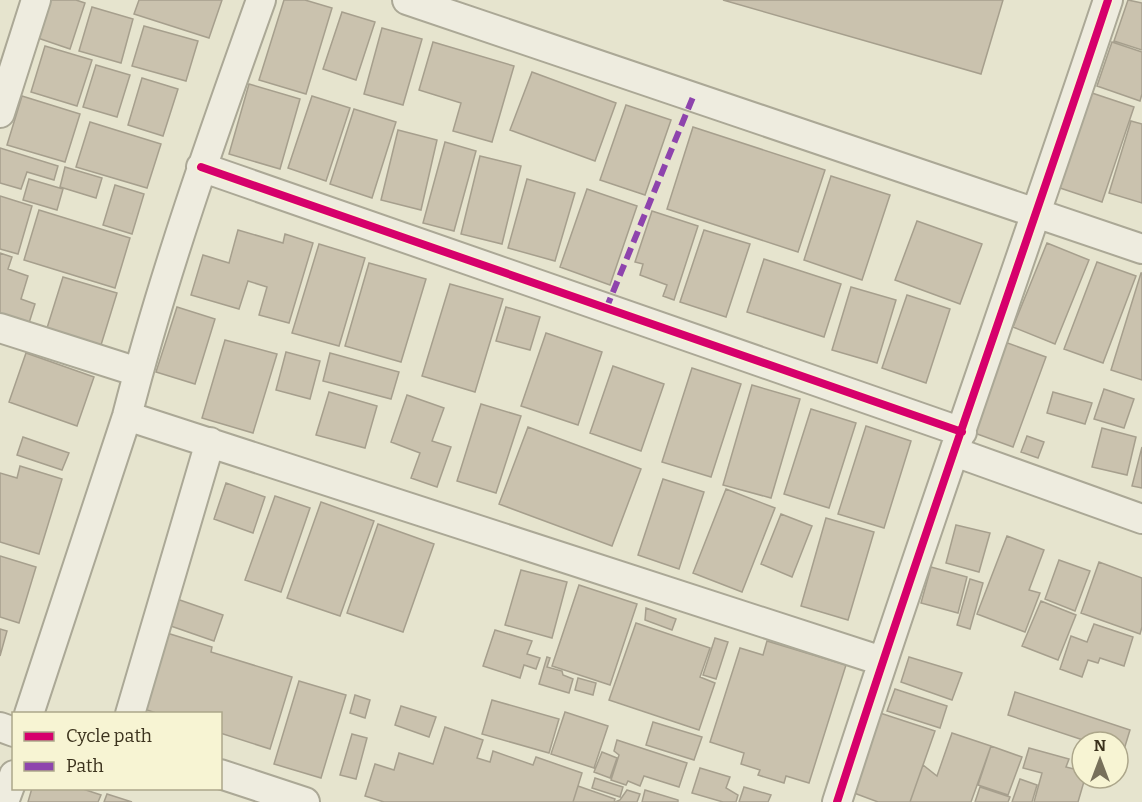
<svg xmlns="http://www.w3.org/2000/svg" width="1142" height="802" font-family="Bitter,serif">
<style>
.building{fill:#cac2ae;stroke:#a69f8d;stroke-width:1.5}
.lines{fill:none;stroke-linecap:round;stroke-linejoin:round}
.minor-casing{stroke:#aba896;stroke-width:32}
.minor{stroke:#eeecdf;stroke-width:28}
.quiet{stroke:#8e44ad;stroke-width:6;stroke-dasharray:12 6;stroke-linecap:butt}
.cycleway-casing{stroke:#f7f4d3;stroke-width:11}
.cycleway{stroke:#d6006c;stroke-width:8}
</style>
<rect width="100%" height="100%" fill="#e6e4ce"/>
<path class="building" d="M40,0H76L85,3L70,49L29,35Z
M139,0H222L209,38L134,14Z
M284,0H305L332,8L306,94L259,80Z
M723,0H1003L981,74Z
M1128,0L1142,3V50L1114,41Z
M92,7L133,19L121,63L79,51Z
M342,12L375,22L356,80L323,69Z
M144,26L198,41L186,81L132,66Z
M382,28L422,39L403,105L364,94Z
M433,42L514,66L492,142L453,131L461,103L419,90Z
M1112,42L1142,52V94L1140,101L1097,86Z
M45,46L92,60L77,106L31,92Z
M96,65L130,75L117,117L83,107Z
M532,72L616,103L595,161L510,130Z
M142,78L178,89L163,136L128,125Z
M249,84L300,99L280,169L229,154Z
M1083,90L1134,107L1102,202L1051,185Z
M22,96L80,114L65,162L7,145Z
M312,96L350,108L326,181L288,168Z
M626,105L671,120L645,195L600,180Z
M354,109L396,122L372,198L330,184Z
M1131,121L1142,124V203L1109,193Z
M90,122L161,144L147,188L76,167Z
M693,127L825,170L798,252L667,209Z
M398,130L437,140L421,210L381,200Z
M445,142L476,151L454,231L423,223Z
M0,148L58,166L54,180L27,172L21,189L0,183Z
M480,156L521,166L502,244L461,234Z
M65,167L102,178L96,198L60,187Z
M831,176L890,195L862,280L804,260Z
M29,179L63,189L57,210L23,200Z
M527,179L575,193L555,261L508,248Z
M115,185L144,194L132,234L103,225Z
M587,189L637,206L610,285L560,267Z
M0,196L32,206L18,254L0,249Z
M39,210L130,238L115,288L24,260Z
M652,211L698,226L674,300L663,296L667,285L640,275L643,264L635,262Z
M917,221L982,244L960,304L895,280Z
M238,230L283,243L285,234L313,243L289,323L259,315L267,287L248,281L239,309L191,295L203,255L229,263Z
M704,230L750,244L726,317L680,302Z
M1047,243L1089,260L1055,344L1013,327Z
M319,244L365,258L339,346L292,333Z
M0,253L12,257L8,269L28,276L21,299L35,304L29,323L0,314Z
M764,259L841,284L824,337L747,312Z
M1097,262L1136,276L1103,363L1064,349Z
M369,263L426,279L401,362L345,346Z
M1141,273H1142V380L1111,370Z
M63,277L117,293L101,345L47,328Z
M450,284L503,299L475,392L422,376Z
M851,287L896,300L877,363L832,350Z
M907,295L950,309L926,383L882,368Z
M177,307L215,319L195,384L156,372Z
M506,307L540,317L530,350L496,341Z
M546,333L602,352L578,425L521,406Z
M225,340L277,354L253,433L202,418Z
M1002,341L1046,357L1013,447L969,431Z
M286,352L320,361L310,399L276,390Z
M26,353L94,377L77,426L9,402Z
M330,353L399,372L391,399L323,381Z
M613,366L664,384L641,451L590,433Z
M692,368L741,384L711,477L662,462Z
M752,385L800,399L771,498L723,485Z
M1104,389L1134,399L1124,428L1094,419Z
M329,392L377,406L365,448L316,435Z
M1053,392L1092,403L1085,424L1047,413Z
M407,395L444,408L432,441L451,447L437,487L411,478L420,453L391,442Z
M481,404L521,416L496,493L457,481Z
M811,409L856,423L829,508L784,494Z
M866,426L911,441L884,528L838,514Z
M528,427L641,469L612,546L499,504Z
M1102,428L1136,437L1127,475L1092,467Z
M1027,436L1044,442L1038,458L1021,452Z
M23,437L69,453L62,470L17,455Z
M1142,447V488L1132,486Z
M20,466L62,479L39,554L0,542V473L17,478Z
M663,479L704,492L679,569L638,555Z
M226,483L265,497L253,533L214,519Z
M726,489L775,508L742,592L693,573Z
M275,496L310,508L281,592L245,580Z
M321,502L374,521L340,616L287,598Z
M781,514L812,526L792,577L761,564Z
M826,518L874,532L848,620L801,606Z
M378,524L434,544L403,632L347,613Z
M956,525L990,533L979,572L946,563Z
M1007,536L1044,550L1029,590L1040,593L1025,632L977,614Z
M0,556L36,567L19,623L0,617Z
M1059,560L1090,571L1075,611L1045,599Z
M1099,562L1142,578V627L1140,634L1081,613Z
M931,567L967,577L958,613L921,603Z
M521,570L567,582L552,638L505,625Z
M970,579L983,583L970,629L957,625Z
M579,585L637,604L610,685L552,666Z
M174,598L223,615L214,641L165,624Z
M1041,601L1076,615L1058,660L1022,646Z
M646,608L676,619L672,630L645,620Z
M636,623L710,648L700,677L715,683L699,730L609,700Z
M1094,624L1133,637L1124,666L1100,658L1098,663L1088,660L1082,677L1060,669L1071,636L1087,642Z
M0,629L7,631L0,656Z
M495,630L532,641L527,654L540,658L536,669L524,665L520,678L483,666Z
M167,633L212,647L211,652L292,677L270,749L220,733V714H159L144,709Z
M715,638L728,642L716,679L703,675Z
M767,641L846,665L809,783L786,776L784,783L758,775L760,770L741,764L744,753L710,742L740,648L763,655Z
M547,657L550,658L547,667L562,671L563,675L573,679L569,693L539,684Z
M909,657L962,673L952,700L901,682Z
M578,678L596,683L593,695L575,690Z
M299,681L346,695L321,778L274,764Z
M895,689L947,706L940,728L887,711Z
M1015,692L1130,730L1123,753L1118,752V742H1089L1008,715Z
M355,695L370,700L365,718L350,713Z
M492,700L559,719L549,753L482,734Z
M401,706L436,717L429,737L395,725Z
M565,712L608,726L594,768L551,754Z
M880,713L935,731L910,802H878L854,793Z
M653,722L702,737L694,760L646,745Z
M445,727L483,740L477,758L490,762L493,751L533,765L536,757L582,773L573,802H384L365,796L375,764L394,770L399,753L433,764Z
M952,733L991,746L971,802H910L923,765L937,776Z
M352,734L367,738L356,779L340,775Z
M617,740L687,763L679,787L644,776L640,786L628,781L626,785L611,780L619,755L614,751Z
M991,746L1022,757L1008,795L978,785Z
M1029,748L1069,759L1066,767L1082,771V778H1085L1078,802H1034L1042,773L1023,768Z
M602,752L617,758L610,778L594,772Z
M700,768L730,777L726,788L738,795L736,802H723L692,793Z
M595,778L623,787L620,797L592,788Z
M1020,779L1037,785L1032,802H1012Z
M578,786L615,799L614,802H573Z
M744,787L771,795L768,802H739Z
M980,787L1010,797L1008,802H975Z
M32,788H80L101,795L98,802H28Z
M627,790L640,794L637,802H615L620,800Z
M645,790L678,800V802H642Z
M107,794L132,802H104Z"/>
<g class="lines">
<g class="minor-casing">
<path id="minor" d="M407,0L1142,249
M0,113L36,0
M201,167L962,432
M0,328L138,372
M127,416L882,661
M955,452L1142,519
M29,714L127,416C163,275 212,137 261,0
M130,714L210,442
M0,727L14,732
M220,774L305,802
M4,802L14,775
M837,802C923,533 1019,268 1108,0"/>
</g>
<use href="#minor" class="minor"/>
<path class="quiet" d="M606,309L693,97"/>
<g class="cycleway-casing">
<path id="cycleway" d="M201,167L962,432
M837,802C923,533 1019,268 1108,0"/>
</g>
<use href="#cycleway" class="cycleway"/>
</g>
<rect x="12" y="712" width="210" height="78" fill="#f7f4d3" stroke="#aca68a" stroke-width="1.5"/>
<rect x="24" y="732" width="30" height="9" fill="#d6006c" stroke="#aca68a" stroke-width="1.5"/>
<text x="66" y="742" font-size="18" fill="#3b321d">Cycle path</text>
<rect x="24" y="762" width="30" height="9" fill="#8e44ad" stroke="#aca68a" stroke-width="1.5"/>
<text x="66" y="772" font-size="18" fill="#3b321d">Path</text>
<g transform="translate(1100 760)"><circle r="28" fill="#f7f4d3" stroke="#aca68a" stroke-width="1.5"/>
<path d="M0-4.5L10 22L0 15L-10 22Z" fill="#77705b"/>
<text y="-9" font-size="16" font-weight="bold" text-anchor="middle" fill="#3b321d">N</text>
</g>
</svg>
